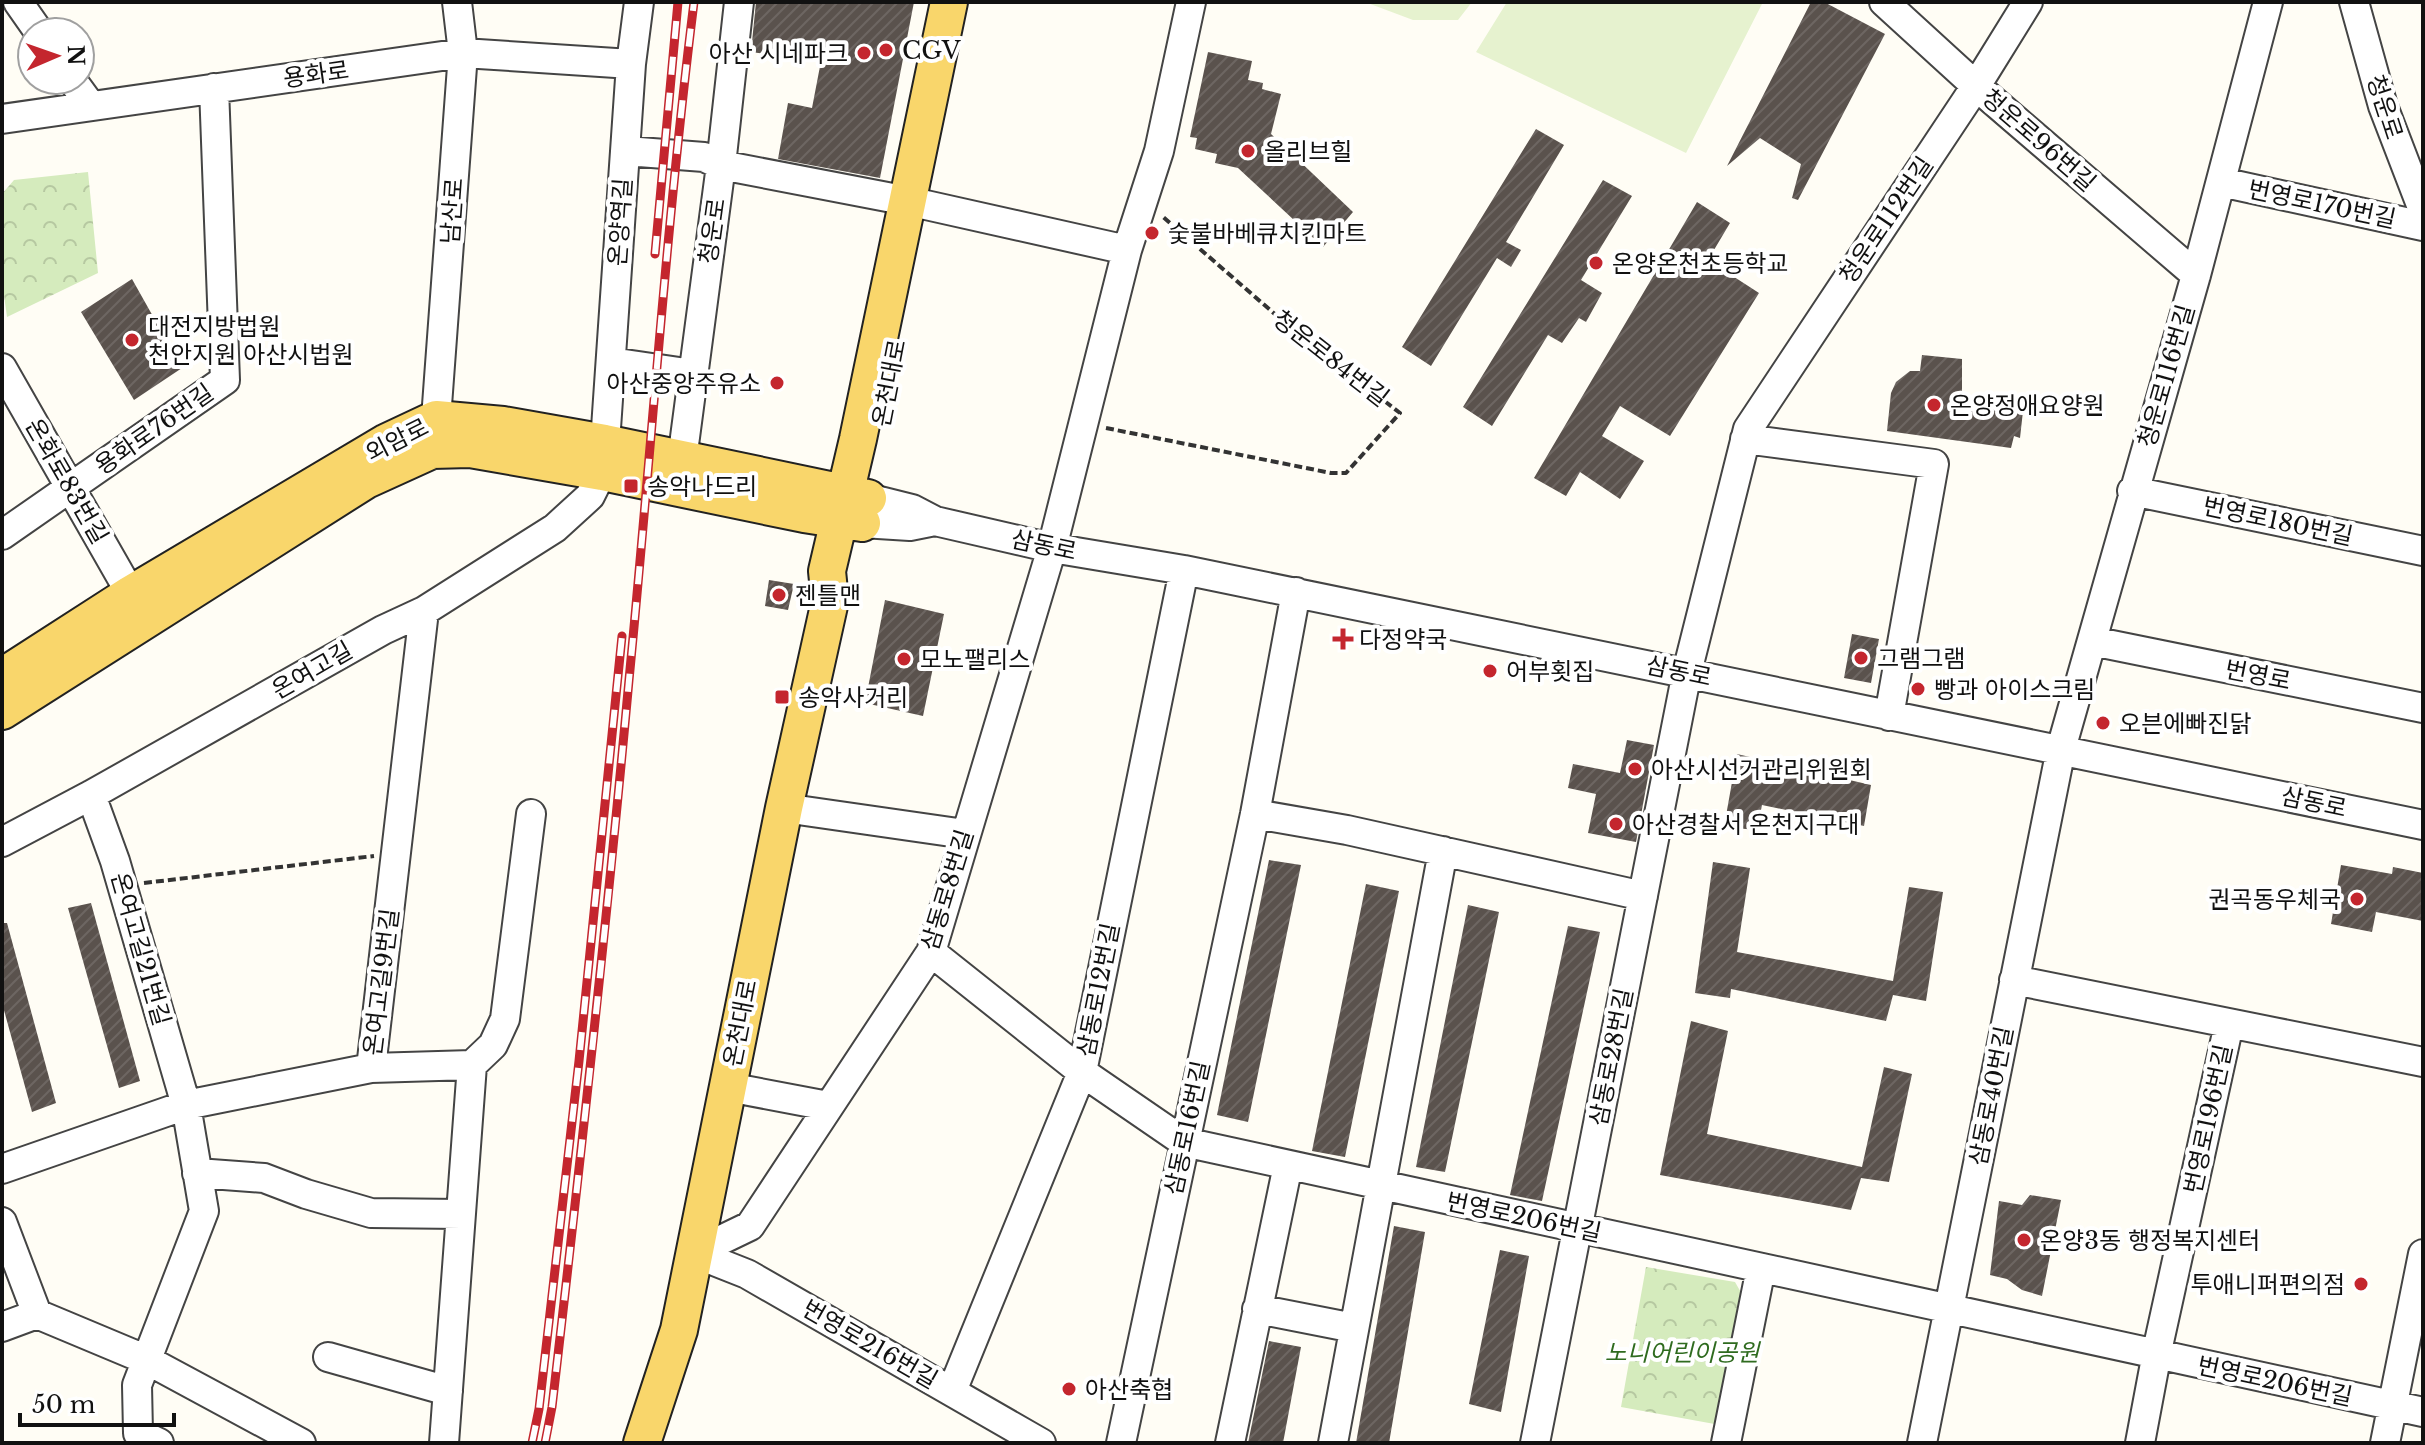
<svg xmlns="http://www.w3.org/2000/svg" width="2425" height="1445" font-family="'Libre Baskerville','Noto Sans KR',serif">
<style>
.park{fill:url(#park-crowns)}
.pitch{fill:#e6f2cf}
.building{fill:url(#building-hatch)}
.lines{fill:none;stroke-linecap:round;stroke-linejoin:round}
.minor-casing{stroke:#444;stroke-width:32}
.major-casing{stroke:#222;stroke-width:40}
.path{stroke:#333;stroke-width:4;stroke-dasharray:8 4;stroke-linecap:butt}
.minor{stroke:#fff;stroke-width:28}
.major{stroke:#f9d66b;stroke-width:36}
.rail-casing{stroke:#c4262e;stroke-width:9}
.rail{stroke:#fff;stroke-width:6;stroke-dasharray:18;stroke-linecap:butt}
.poi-dot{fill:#c4262e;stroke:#fff;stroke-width:3}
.labels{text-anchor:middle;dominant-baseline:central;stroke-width:8;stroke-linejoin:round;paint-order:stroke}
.poi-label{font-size:24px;fill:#111;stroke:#fff;text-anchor:start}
.street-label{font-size:24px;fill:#111;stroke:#fff}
.park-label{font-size:24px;font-style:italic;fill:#2f6b1f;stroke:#fff}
</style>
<defs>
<pattern id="park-crowns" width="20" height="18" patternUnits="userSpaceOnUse" patternTransform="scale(2)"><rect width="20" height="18" fill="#d5ebbd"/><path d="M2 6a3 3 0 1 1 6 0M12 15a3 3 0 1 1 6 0" fill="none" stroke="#b6c8a1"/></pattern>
<pattern id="building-hatch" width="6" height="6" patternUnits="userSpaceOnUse" patternTransform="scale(2)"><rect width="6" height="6" fill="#5a524d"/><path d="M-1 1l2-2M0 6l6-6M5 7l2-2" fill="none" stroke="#6d6662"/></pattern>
</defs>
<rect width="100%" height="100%" fill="#fffdf5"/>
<path class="park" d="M88,172L98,273L7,317L2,281V194L14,180Z
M1646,1267L1735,1282L1743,1296L1720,1425L1621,1407Z"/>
<path class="pitch" d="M1365,2H1472L1458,20H1413Z
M1507,2H1763L1686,153L1476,52Z"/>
<path class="building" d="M756,2H914L880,178L778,159L788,103L812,108L821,61L751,52Z
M1811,2H1824L1885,34L1798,200L1792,198L1801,164L1760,138L1727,166Z
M1208,52L1252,61L1248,80L1263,83L1262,89L1281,94L1271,134L1353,212L1323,247L1238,168L1215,163L1217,154L1195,149L1197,138L1190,137Z
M1536,129L1564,145L1506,242L1521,250L1511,267L1497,258L1431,366L1402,347Z
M1603,180L1632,196L1581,280L1602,293L1586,322L1579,318L1562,343L1548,335L1492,426L1463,407Z
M1697,202L1730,223L1708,260L1759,293L1670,436L1620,406L1602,436L1644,461L1620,499L1580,472L1566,496L1534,478Z
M132,279L182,368L134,400L81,312Z
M1922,355L1962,359V403L2023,411L2020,438L2014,436L2011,448L1887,431L1891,393L1896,382L1910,371H1920Z
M769,580L794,584L788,610L765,606Z
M885,600L944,614L923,716L865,703Z
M1852,634L1879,639L1871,683L1844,678Z
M1627,740L1654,745L1636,842L1588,833L1596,794L1568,788L1573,764L1620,773Z
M1737,754L1871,785L1864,826L1762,805L1757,830L1724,827Z
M1269,860L1301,865L1248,1122L1217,1115Z
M1713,862L1750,868L1737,952L1893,981L1909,887L1943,892L1926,1001L1893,995L1886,1021L1731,989L1730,998L1695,993Z
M2341,865L2392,874L2393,867L2423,873V921L2376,912L2372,932L2331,924Z
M1366,884L1399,891L1345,1157L1312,1151Z
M91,903L140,1081L119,1088L68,908Z
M1468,905L1499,912L1445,1172L1416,1167Z
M2,923H7L56,1103L32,1112L2,1003Z
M1568,926L1600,932L1542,1201L1510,1195Z
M1691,1021L1728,1031L1707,1134L1862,1167L1884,1067L1912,1074L1889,1182L1861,1178L1851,1210L1660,1175Z
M2030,1195L2061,1200L2042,1296L2022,1290L2007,1279L1990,1275L1999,1201L2022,1205Z
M1394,1226L1425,1232L1389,1443H1356Z
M1500,1250L1529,1256L1501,1412L1469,1404Z
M1269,1341L1301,1347L1283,1443H1248Z"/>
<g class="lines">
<g class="minor-casing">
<path id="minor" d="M18,2L39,32
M1884,2L1976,86L2196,275
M2354,2L2383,106L2423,210
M72,80L91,106
M2,119L463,53L631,64
M626,151L704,157L721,165L908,201L1127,250
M2221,182L2423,226
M611,362L693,374
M2,368L131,594
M436,419L463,53L457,2
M1745,439L1934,464L1889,716
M605,443L631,64L639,2
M682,460L721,165L739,2
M2132,491L2423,551
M868,498L912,509L935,521L1052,548L1184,570L2423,825
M862,523L910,526L930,522
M2,535L225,380L214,88
M424,611L371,1068L472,1065L444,1443
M2092,641L2423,708
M91,795L115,861L186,1105L204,1211L137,1385L138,1433L159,1443
M784,808L965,834
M1255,814L1347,830L1643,896
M2,842L91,795L383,630L424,611L555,528L590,496L602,472
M931,952L1082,1072L1184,1142L2423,1412
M2014,980L2423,1062
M472,1065L493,1045L505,1019L531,814
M728,1087L828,1106
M2,1169L186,1105L371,1068
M197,1173L264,1178L306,1194L371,1213L461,1214
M2,1222L37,1314L147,1360L301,1443
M694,1253L750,1226L931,952L1052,548L1127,250L1159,151L1191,2
M694,1253L747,1274L1041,1443
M1257,1309L1354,1328
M2,1327L37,1314
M328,1357L448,1391
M952,1391L1082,1072L1184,570
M1121,1443L1255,814L1296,592
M1230,1443L1288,1165
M1333,1443L1443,851
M1535,1443L1687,672L1748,429L1976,86L2028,2
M1726,1443L1761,1268
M1922,1443L2061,749L2196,275L2268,2
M2140,1443L2159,1342L2229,1024
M2385,1443L2423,1254"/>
</g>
<g class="major-casing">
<path id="major" d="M2,677L131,594L387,442L436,419L503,425L605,443L868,498
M2,711L366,480L432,450L470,449L602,472L804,514L862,523
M642,1443L679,1330L784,808L830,601L827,571L858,439L949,2"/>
</g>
<path class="path" d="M1106,428L1331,473H1346L1400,413L1299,335L1162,216
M144,883L374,856"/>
<use href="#minor" class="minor"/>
<use href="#major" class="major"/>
<g class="rail-casing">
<path id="rail" d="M655,254L678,2
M532,1443L539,1409L579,1061L622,636
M545,1443L552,1407C580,1165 607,922 629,680C651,454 666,227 694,2"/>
</g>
<use href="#rail" class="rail"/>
</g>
<g class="poi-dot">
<circle cx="886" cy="50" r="8"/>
<circle cx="864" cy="53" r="8"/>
<circle cx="1248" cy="151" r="8"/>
<circle cx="1152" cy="233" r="8"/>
<circle cx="1596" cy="263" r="8"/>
<circle cx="132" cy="340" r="8"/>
<circle cx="777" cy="383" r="8"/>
<circle cx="1934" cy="405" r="8"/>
<rect x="623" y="478" width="16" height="16" rx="4"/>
<circle cx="779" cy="595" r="8"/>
<path d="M1339 627h8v8h8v8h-8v8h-8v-8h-8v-8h8z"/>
<circle cx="1861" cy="658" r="8"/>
<circle cx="904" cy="659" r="8"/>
<circle cx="1490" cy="671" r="8"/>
<circle cx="1918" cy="689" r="8"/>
<rect x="774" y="689" width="16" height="16" rx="4"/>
<circle cx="2103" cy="723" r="8"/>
<circle cx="1635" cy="769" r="8"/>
<circle cx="1616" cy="824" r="8"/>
<circle cx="2357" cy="899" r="8"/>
<circle cx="2024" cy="1240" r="8"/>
<circle cx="2361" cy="1284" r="8"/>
<circle cx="1069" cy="1389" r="8"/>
</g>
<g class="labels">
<g class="poi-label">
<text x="902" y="50">CGV</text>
<text x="848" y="53" text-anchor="end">아산 시네파크</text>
<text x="1264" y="151">올리브힐</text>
<text x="1168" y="233">숯불바베큐치킨마트</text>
<text x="1612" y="263">온양온천초등학교</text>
<text x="148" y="326">대전지방법원<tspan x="148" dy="28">천안지원 아산시법원</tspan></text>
<text x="761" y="383" text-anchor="end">아산중앙주유소</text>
<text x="1950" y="405">온양정애요양원</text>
<text x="647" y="486">송악나드리</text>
<text x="795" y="595">젠틀맨</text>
<text x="1359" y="639">다정약국</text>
<text x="1877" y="658">그램그램</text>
<text x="920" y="659">모노팰리스</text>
<text x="1506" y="671">어부횟집</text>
<text x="1934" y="689">빵과 아이스크림</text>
<text x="798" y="697">송악사거리</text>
<text x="2119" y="723">오븐에빠진닭</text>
<text x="1651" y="769">아산시선거관리위원회</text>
<text x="1632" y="824">아산경찰서 온천지구대</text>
<text x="2341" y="899" text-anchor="end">권곡동우체국</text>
<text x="2040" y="1240">온양3동 행정복지센터</text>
<text x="2345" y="1284" text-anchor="end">투애니퍼편의점</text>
<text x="1085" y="1389">아산축협</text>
</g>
<g class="street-label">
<text transform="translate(316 74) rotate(-8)">용화로</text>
<text transform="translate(2385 107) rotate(72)">청운로</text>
<text transform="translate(2039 140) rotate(41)">청운로96번길</text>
<text transform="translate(2322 204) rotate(12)">번영로170번길</text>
<text transform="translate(452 211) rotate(-86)">남산로</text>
<text transform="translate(1886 220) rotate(-56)">청운로112번길</text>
<text transform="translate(620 222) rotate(-86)">온양역길</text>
<text transform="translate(712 231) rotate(-82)">청운로</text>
<text transform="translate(1331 358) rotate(38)">청운로84번길</text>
<text transform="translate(2166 376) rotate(-74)">청운로116번길</text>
<text transform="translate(889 383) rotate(-79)">온천대로</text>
<text transform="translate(154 429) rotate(-35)">용화로76번길</text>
<text transform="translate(397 440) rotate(-27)">외암로</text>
<text transform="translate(67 481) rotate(60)">온화로83번길</text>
<text transform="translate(2278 521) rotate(12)">번영로180번길</text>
<text transform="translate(1044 545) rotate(12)">삼동로</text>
<text transform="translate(312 670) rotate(-30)">온여고길</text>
<text transform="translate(1679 671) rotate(12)">삼동로</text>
<text transform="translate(2258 675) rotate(11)">번영로</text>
<text transform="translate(2314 802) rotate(12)">삼동로</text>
<text transform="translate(947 890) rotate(-73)">삼동로8번길</text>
<text transform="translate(141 949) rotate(74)">온여고길21번길</text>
<text transform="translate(381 982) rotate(-83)">온여고길9번길</text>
<text transform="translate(1098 990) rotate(-79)">삼동로12번길</text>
<text transform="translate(740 1023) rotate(-79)">온천대로</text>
<text transform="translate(1611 1057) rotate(-79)">삼동로28번길</text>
<text transform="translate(1991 1096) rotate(-79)">삼동로40번길</text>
<text transform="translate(2208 1119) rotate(-78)">번영로196번길</text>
<text transform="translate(1187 1128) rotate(-78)">삼동로16번길</text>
<text transform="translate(1524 1217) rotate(12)">번영로206번길</text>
<text transform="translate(870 1344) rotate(30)">번영로216번길</text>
<text transform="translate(2275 1381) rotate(12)">번영로206번길</text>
</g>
<g class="park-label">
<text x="1682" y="1352">노니어린이공원</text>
</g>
</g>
<rect width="2425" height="1445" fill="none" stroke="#111111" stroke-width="8"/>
<g transform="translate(56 56) rotate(88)"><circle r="38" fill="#ffffff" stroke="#a0a0a0" stroke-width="2"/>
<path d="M0-6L14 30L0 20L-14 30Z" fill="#c4262e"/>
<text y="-12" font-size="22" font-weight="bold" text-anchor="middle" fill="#111111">N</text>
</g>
<path d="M20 1413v12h154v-12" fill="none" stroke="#111111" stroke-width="4"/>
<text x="32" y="1413" font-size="24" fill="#111111" stroke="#ffffff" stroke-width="6" paint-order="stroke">50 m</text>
</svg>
